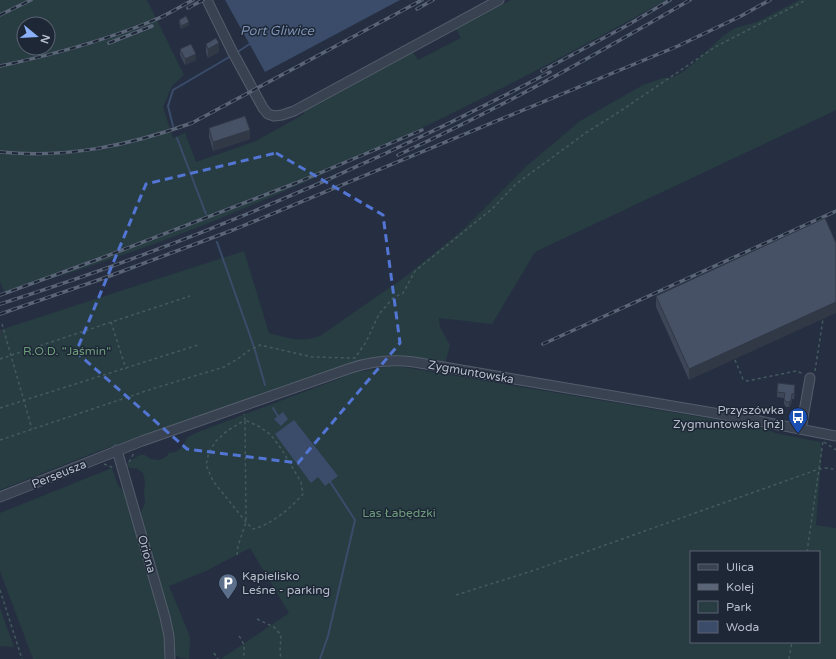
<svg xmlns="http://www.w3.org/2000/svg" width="836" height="659" font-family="'Varela Round',sans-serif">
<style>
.green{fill:#273d42;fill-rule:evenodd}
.water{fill:#3a4c6a}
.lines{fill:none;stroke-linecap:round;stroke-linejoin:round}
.stream{stroke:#3a4c6a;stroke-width:2}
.minor-casing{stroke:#545d6b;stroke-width:11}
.path{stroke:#455a5f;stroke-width:1.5;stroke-dasharray:3 3;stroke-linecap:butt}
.minor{stroke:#394251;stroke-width:9}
.rail-casing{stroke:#5b6578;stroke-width:3.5}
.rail{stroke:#1e2736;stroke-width:2;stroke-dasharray:6;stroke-linecap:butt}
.wall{fill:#3c4657}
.shaded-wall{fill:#313947}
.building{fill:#465165;stroke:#313947}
.marked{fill:none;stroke:#5375d3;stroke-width:3;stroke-dasharray:8 5;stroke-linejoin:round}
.labels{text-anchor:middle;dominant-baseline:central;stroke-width:3;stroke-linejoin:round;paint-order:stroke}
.park-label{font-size:12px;fill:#6c9c7a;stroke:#1e2736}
.street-label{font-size:12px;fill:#b6bdcb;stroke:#1e2736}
.poi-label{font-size:12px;fill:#b6bdcb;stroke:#1e2736;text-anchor:end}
.water-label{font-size:13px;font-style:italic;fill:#7c91b3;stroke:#1e2736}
</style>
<rect width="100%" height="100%" fill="#252f41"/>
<path class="green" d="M0,0H147L184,75L172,86L163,107L173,138L185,133L196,162L256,141L304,114L303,111L413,52L418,60L461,38L456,29L511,0H666C522,81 374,155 221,218C151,247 78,270 5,294L0,282ZM24,24H48V48H24Z
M799,0H836V110L535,252L492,324L439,318L440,327L450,345L445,364L392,356L365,359L91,454L0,490V336H1L0,330L244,251L269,333C288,338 301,343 320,336L405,277L464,229L528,165L580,121L643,85L663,78H670L680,74L694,63L723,36L735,28L757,22Z
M391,366L403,367L760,427L775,433L820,442L822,449L816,525L836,528V659H221L289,613L250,548L206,571L169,586L187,629L190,638L189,659L181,658L175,655L170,617L140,514L145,503L144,494L145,481L143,473L136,468H131L126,466L129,461L140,455H145L151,459L159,460L166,457L169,453L175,452L181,448L188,437L198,432L357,372ZM691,552H819V642H691Z
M112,468L118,485L125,493L159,612L169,659H33L0,571V513Z
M0,608L14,647L0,646Z"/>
<path class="water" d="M225,0H400L265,72Z
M283,412L288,419L281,426L274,419Z
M294,420L338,476L325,486L318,477L311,483L275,434Z"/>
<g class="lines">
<path class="stream" d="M236,53L251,43
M173,126L168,106L173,90L231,56
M177,138L206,214
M217,242L254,347L265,385
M273,408L279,418
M320,659L328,636L355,520L329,480"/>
<g class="minor-casing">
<path id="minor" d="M207,0L232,51L263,108L268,114L274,116L282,115L294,111L499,0
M801,429L810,378
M117,450L165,617L169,636L170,659
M0,497L142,441L351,368C372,361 392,359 414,362L749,419L836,436"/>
</g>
<path class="path" d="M111,322L126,369
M2,324L32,429
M0,359L190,296
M735,360L743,379L747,381L796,371L804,374
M815,371L823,319
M0,408L198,345
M0,440L152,389L224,367L239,358L248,351L260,345L312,357L355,358L366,342L379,314L393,298L403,293L415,271L492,209L516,184L587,132L619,112L715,47L806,0
M824,442L836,450
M129,462L134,453
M104,464L114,468
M807,552L823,441
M237,555L238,546L246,522L245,420L260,427L271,435L282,450L301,482L303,494C292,507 271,525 253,529L246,522L213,481L206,465L209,452L216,441L227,431L245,420L244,414
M0,590L22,659
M456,595L535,570L819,469L828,468L836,470
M257,619L274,627L281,635L280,651L281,659
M239,636C245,644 245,649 243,659
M214,653L218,659
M789,659L792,642"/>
<use href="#minor" class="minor"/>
<g class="rail-casing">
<path id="rail" d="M188,8L203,0
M417,9L433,0
M0,15L31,0
M109,43L152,26
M0,66C52,55 103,41 152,21C166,16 179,7 193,0
M542,71L626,26L670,0
M0,152C67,159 130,145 192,123L422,0
M398,155C499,109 595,55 690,0
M0,295L99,259L296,183L422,130
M0,304C190,244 373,165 550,72
M0,314L107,277L233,230L678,46L741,16L770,0
M543,344L836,211"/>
</g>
<use href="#rail" class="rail"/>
</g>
<path class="wall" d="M179,20L189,25L181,29L179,23Z
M206,44L219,52L208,58L206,53Z
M180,49L196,60L185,65L180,55Z
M209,128L250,139L213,151L209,137Z
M836,243L689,380L656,307V296Z
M795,391L794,399H792L791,405L789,407H786L784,404V398L777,397V392Z"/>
<path class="shaded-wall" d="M189,22V25L181,29V26Z
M219,43V52L208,58V49Z
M196,54V60L185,65V59Z
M250,130V139L213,151V142Z
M836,302V313L689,380V369Z
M0,330H1V336H0Z
M792,394L791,405L789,407V402Z"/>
<path class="building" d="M186,16L189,22L181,26L179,20Z
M216,38L219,43L208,49L206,44Z
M191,44L196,54L185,59L180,49Z
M245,116L250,130L213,142L209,128Z
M825,218L836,243V302L689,369L656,296Z
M778,383L795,385L794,394H792L791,400L789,402H786L784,399L785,393L777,392Z"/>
<path class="marked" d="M276,153L383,215L400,343L298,463L187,449L76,352L146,184Z"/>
<defs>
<g id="bus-pin" transform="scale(1)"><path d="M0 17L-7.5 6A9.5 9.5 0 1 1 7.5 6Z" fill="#1a4fb4" stroke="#1e2736"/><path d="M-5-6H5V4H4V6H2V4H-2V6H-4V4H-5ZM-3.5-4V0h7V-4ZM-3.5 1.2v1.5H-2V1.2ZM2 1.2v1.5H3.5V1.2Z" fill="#fff"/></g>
<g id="parking-pin" transform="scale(1)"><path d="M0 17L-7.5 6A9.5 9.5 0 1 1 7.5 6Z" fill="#5c6f8a" stroke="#1e2736"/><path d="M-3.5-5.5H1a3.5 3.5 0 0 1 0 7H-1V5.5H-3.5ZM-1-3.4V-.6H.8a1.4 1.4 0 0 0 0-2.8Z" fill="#fff"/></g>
</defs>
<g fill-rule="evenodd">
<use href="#bus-pin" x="798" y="417"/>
<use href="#parking-pin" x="228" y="583"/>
</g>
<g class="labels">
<g class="park-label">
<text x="67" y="351">R.O.D. "Jaśmin"</text>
<text x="399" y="513">Las Łabędzki</text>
</g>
<g class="street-label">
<text transform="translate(471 372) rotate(10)">Zygmuntowska</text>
<text transform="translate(59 474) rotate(-22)">Perseusza</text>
<text transform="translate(147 554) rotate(74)">Oriona</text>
</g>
<g class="poi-label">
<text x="784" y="410">Przyszówka<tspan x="784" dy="14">Zygmuntowska [nż]</tspan></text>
<text x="242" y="576" text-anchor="start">Kąpielisko<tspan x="242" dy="14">Leśne - parking</tspan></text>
</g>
<g class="water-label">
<text x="277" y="31">Port Gliwice</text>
</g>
</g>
<rect x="690" y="551" width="130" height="92" fill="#1e2736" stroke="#5b6372"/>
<rect x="698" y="564" width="20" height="6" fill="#394251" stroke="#5b6372"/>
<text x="726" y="571" font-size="12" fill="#b6bdcb">Ulica</text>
<rect x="698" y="584" width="20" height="6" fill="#5b6578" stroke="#5b6372"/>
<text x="726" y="591" font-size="12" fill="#b6bdcb">Kolej</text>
<rect x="698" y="601" width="20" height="12" fill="#273d42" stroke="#5b6372"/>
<text x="726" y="611" font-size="12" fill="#b6bdcb">Park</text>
<rect x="698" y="621" width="20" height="12" fill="#3a4c6a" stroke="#5b6372"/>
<text x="726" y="631" font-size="12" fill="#b6bdcb">Woda</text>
<g transform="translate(36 36) rotate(108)"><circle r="19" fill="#1e2736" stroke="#5b6372"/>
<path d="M0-3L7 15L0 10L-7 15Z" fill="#8cb1fa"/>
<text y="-6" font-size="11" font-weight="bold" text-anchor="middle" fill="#b6bdcb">N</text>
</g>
</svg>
